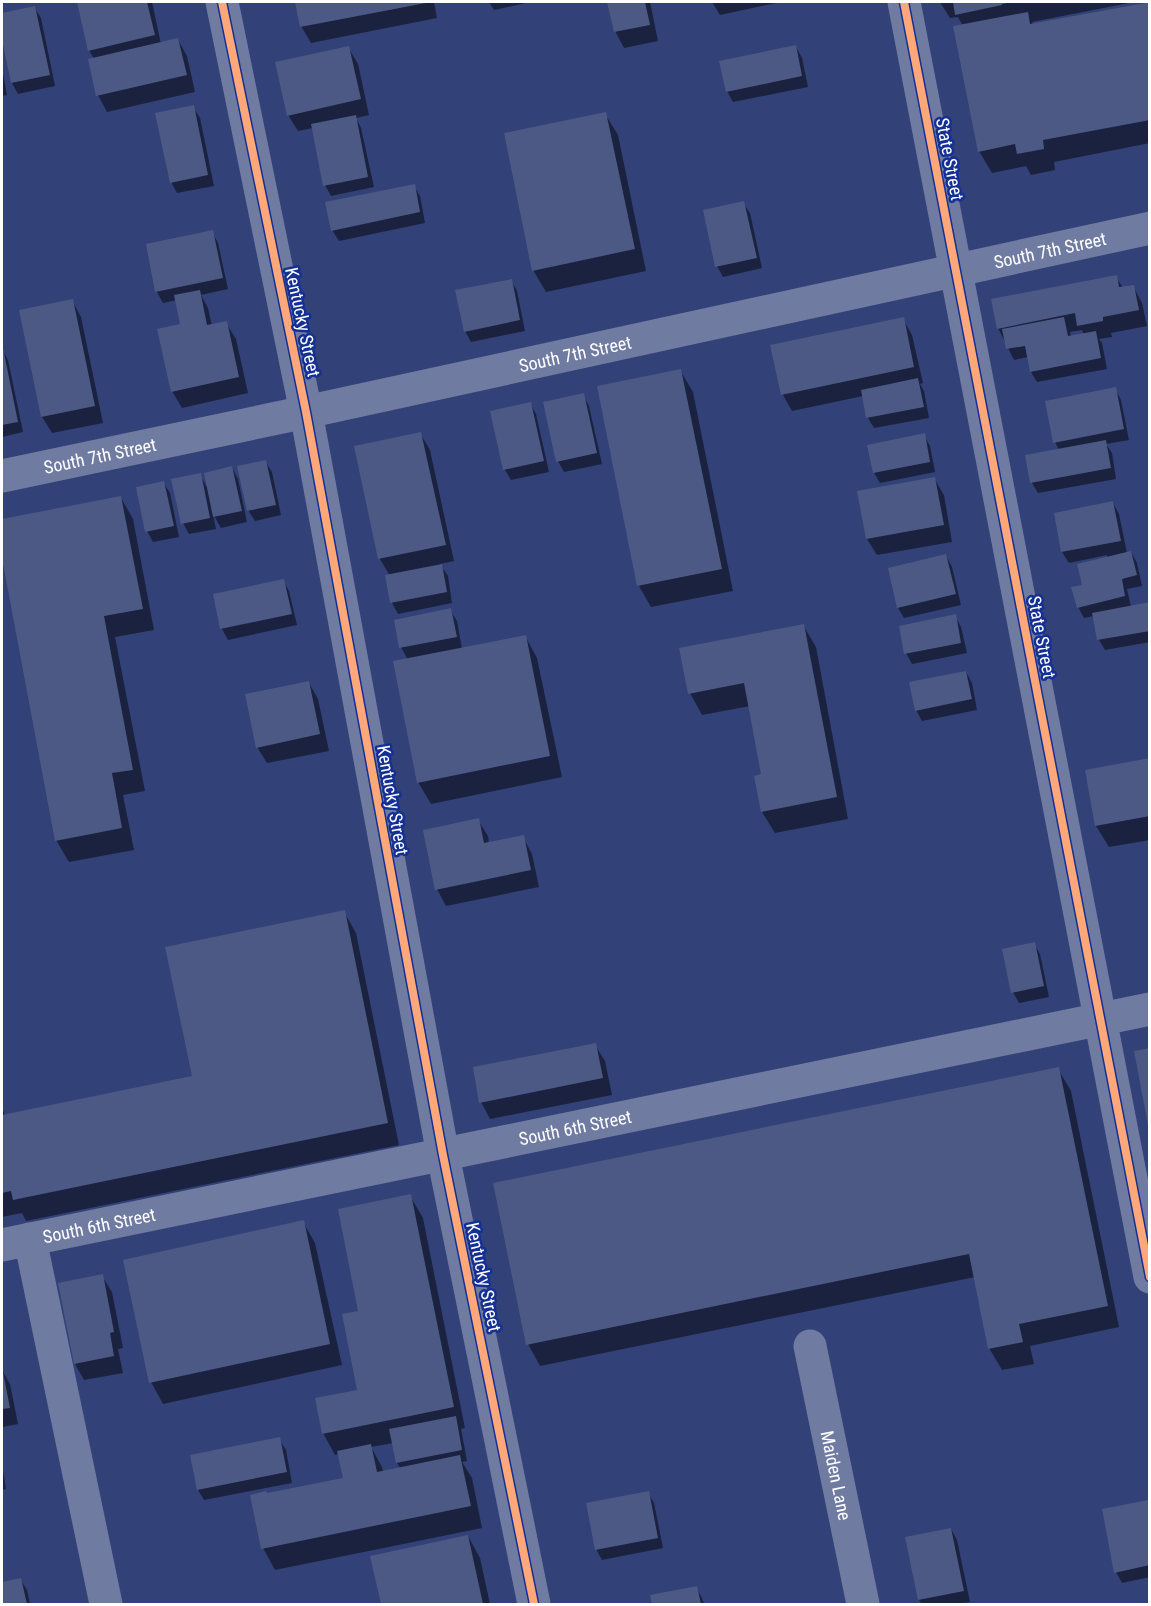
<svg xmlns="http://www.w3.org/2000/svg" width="1151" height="1606" font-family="'Roboto Condensed',sans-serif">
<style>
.shadow{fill:#0007;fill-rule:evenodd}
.building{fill:#4d5985}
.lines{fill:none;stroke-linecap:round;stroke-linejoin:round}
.minor{stroke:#707ba2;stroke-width:33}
.cycleway-casing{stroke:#153094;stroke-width:11}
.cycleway{stroke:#fea87a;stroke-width:8}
.labels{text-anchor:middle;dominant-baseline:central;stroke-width:5;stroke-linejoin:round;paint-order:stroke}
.street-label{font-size:18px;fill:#fff;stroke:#153094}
</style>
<rect width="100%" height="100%" fill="#324177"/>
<path class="shadow" d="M78,2H152L161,44L178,40L187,56L195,92L107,112L98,95L94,59L89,50Z
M296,2H434L437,18L311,43L301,26Z
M489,2H525L526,3L494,10Z
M609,2H650L658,41L624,48L615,31Z
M712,2H775L776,3L720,15Z
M940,2H1134L1032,22L1033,25L1150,2V143L1054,162L1055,170L1031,175L1026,166L992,173L979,151L963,26L958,17L950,18Z
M34,7L41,18L55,86L18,94L12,83L2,32V14Z
M348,47L358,64L369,115L356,118L361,128L374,187L331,196L325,185L313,128L298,131L288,115Z
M796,47L802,58L808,87L733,102L727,91Z
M2,68L7,95L2,96Z
M193,107L200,118L214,186L177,193L171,182Z
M605,114L618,135L646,271L546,292L533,270Z
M414,186L420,196L425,223L339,241L332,230Z
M743,203L750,213L762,268L723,277L717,266Z
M212,232L218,243L228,289L201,295L208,308L212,326L226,323L236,339L248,393L182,408L172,391L182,326L177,300L163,303L157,292L147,245Z
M1116,277L1123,288L1133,286L1142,303L1147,326L1111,333L1112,337L1099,339L1102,343L1107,369L1037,382L1031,372L1028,357L1014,360L998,328ZM1082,330L1084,335L1071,337L1070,332Z
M511,280L517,291L525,331L471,342L465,331Z
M72,300L81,317L103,423L52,433L42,417L21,311Z
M903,319L912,335L923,383L920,384L924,391L929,418L874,428L868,418L863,396L792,411L783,395L772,346Z
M2,349L8,360L23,432L2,437Z
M680,370L693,392L733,591L651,607L639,586Z
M1115,389L1121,400L1129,440L1106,444L1112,453L1116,479L1038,493L1032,483L1059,450L1055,442Z
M583,395L589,406L602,464L564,472L558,461Z
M530,403L536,414L549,472L511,480L505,470Z
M420,433L430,450L454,561L440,564L448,576L452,603L398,614L392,603L386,576H390L380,559Z
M924,435L930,446L935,472L880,483L874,473Z
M265,461L272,472L281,515L255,521L248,510Z
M232,468L238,479L247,522L221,528L213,514L216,529L189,534L183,523L200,475L208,489Z
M934,478L944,495L952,542L877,555L867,539L859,492Z
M163,482L170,493L179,537L153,542L147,531Z
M121,498L133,519L154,630L115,637L145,791L123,795L134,850L69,862L56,840L2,550V520Z
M1113,503L1119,514L1127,553L1131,552L1137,563L1142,586L1127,589L1131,607L1150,604V642L1105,650L1099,640L1094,616L1084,618L1078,607L1083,586L1107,558V555L1069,563L1062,552L1055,514Z
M946,556L952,567L961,605L904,618L898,608Z
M283,580L289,591L297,625L228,640L222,629L215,595Z
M450,610L457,621L462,649L525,636L537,658L562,777L431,804L418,782L408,660L401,647Z
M955,616L961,627L967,653L912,664L906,653Z
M803,625L816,647L848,819L775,833L762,812L763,776L750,706L702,715L690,693Z
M966,672L972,683L977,710L922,721L916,710Z
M309,683L318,699L329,751L267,763L257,747Z
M1150,760V840L1109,847L1096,826L1086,772Z
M478,820L488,836L489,844L523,837L532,854L539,887L446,906L437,889Z
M344,912L356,933L399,1145L26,1221L22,1213L2,1217V1107L5,1116L194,1078Z
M1034,944L1040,954L1049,997L1019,1003L1013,992Z
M595,1045L605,1061L612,1095L490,1119L481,1102Z
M1058,1069L1071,1091L1119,1327L1030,1346L1034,1364L1002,1370L989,1348L975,1277L540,1366L528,1344Z
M410,1196L423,1218L465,1428L461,1429L467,1461L462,1462L472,1478L482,1528L275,1570L263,1548L267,1495L345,1479L339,1454L335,1455L323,1433L359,1391L360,1312ZM393,1443L397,1463L400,1468L383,1472L382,1467L371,1447Z
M303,1222L315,1243L342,1365L163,1404L151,1382Z
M102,1276L112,1292L123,1348L118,1349L123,1373L84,1380L75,1364Z
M2,1370L10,1384L18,1424L2,1427Z
M279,1439L286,1450L292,1483L204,1500L198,1490Z
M2,1464L6,1489L2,1490Z
M648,1493L654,1503L663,1548L602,1560L596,1549Z
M1148,1501L1150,1505V1577L1122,1583L1116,1572Z
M951,1529L957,1540L970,1602L956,1604H922L919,1600L907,1538Z
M468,1536L480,1558L490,1604H382L372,1557Z
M20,1579L27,1590L30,1604H2V1584Z
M696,1587L702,1598L704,1604H654L652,1596Z"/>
<path class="building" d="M77,2H147L155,35L88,51Z
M295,2H426V3L300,27Z
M607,2H645L650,25L614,32Z
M953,2H1007V3L1002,4V5L955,15Z
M1150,2V120L1043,140L1044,149L1017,154L1015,144L978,152L953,26L1028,12L1030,24Z
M35,6L50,75L11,83L2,40V13Z
M178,38L187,75L96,96L88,59Z
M796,45L802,76L726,92L719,61Z
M349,46L361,99L287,116L275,62Z
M194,105L208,175L170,183L155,113Z
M606,112L635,249L532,271L504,133Z
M356,115L368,177L323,186L311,124Z
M415,184L420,212L331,231L325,202Z
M744,201L757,258L715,267L703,210Z
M213,230L223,278L155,292L146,244Z
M1117,275L1119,287L1134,285L1139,310L1103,317V321L1077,326L1075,313L997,329L991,299Z
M512,279L520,320L464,332L455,290Z
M200,290L207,325L227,321L239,377L171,392L157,329L180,324L174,295Z
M73,299L95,406L41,417L19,310Z
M904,317L914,367L781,395L770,345Z
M1064,317L1068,336L1096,331L1101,358L1030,372L1025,346L1006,349L1002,329Z
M3,348L18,422L2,425V348Z
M681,369L722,569L637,586L597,386Z
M918,378L924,407L866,418L861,390Z
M1116,387L1124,429L1053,443L1045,401Z
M584,393L597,453L556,462L543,402Z
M531,402L544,461L503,470L490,411Z
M421,432L446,545L378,559L354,446Z
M925,433L930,462L873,473L867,445Z
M1106,440L1111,468L1030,483L1025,455Z
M266,460L276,505L247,511L237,466Z
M232,466L242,511L213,517L204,473Z
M201,473L210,518L181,524L171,479Z
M935,477L944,525L866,539L857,491Z
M164,481L174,526L145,532L136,487Z
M121,496L143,609L104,616L133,770L112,773L122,828L55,841L2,558V519Z
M1113,501L1121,541L1061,552L1054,513Z
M1131,551L1137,575L1122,579L1125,596L1077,608L1071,587L1082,585L1077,564Z
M946,554L956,594L897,608L888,568Z
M442,564L447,592L390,603L385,575Z
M284,579L292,614L220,629L213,594Z
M1150,602V631L1097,640L1092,613Z
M451,608L457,637L399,648L394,620Z
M956,614L961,643L904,654L899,626Z
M804,624L837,797L761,812L754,776L761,774L744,683L688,694L679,648Z
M526,635L550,756L417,783L393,661Z
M966,671L972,699L915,711L909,682Z
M309,681L320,734L256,748L245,694Z
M1150,758V816L1095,826L1085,770Z
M479,818L484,843L524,835L531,870L435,890L423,830Z
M345,910L388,1123L13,1200L11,1191L2,1193V1115L192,1076L165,947Z
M1035,942L1044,986L1011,993L1002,949Z
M596,1043L603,1078L479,1103L473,1067Z
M1150,1048V1125H1148L1134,1051Z
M1059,1067L1108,1306L1019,1324L1023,1342L988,1349L969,1254L526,1345L493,1183Z
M411,1194L454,1407L322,1434L315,1398L357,1390L342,1314L358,1311L338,1209Z
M304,1220L330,1344L149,1383L123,1260Z
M103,1274L114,1332L110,1333L114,1356L74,1364L58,1283Z
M3,1372L10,1408L2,1409V1372Z
M456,1416L462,1450L396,1463L389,1429Z
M280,1437L287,1472L197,1490L190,1455Z
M371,1444L377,1472L460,1455L471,1506L261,1549L250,1495L266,1491L267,1493L343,1478L337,1451Z
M649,1491L658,1538L595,1550L586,1503Z
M1148,1500L1150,1565L1114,1573L1102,1509Z
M951,1528L964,1591L918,1600L905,1537Z
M468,1535L483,1604H381L370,1556Z
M21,1578L27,1604H2V1582Z
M697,1586L701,1604H652L650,1595Z"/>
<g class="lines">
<g class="minor">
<path d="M222,2L306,412L443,1155L534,1604"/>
<path d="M904,2L1150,1277"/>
<path id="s1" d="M2,476L306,412L1150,228"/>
<path d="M30,1239L106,1604"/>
<path id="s2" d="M2,1245L1150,1009"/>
<path id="s3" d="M810,1346L863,1604"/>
</g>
<g class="cycleway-casing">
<path id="cycleway" d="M222,2L306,412L443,1155L534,1604
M904,2L1150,1277"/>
</g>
<use href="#cycleway" class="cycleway"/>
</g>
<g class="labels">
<g class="street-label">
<text transform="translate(950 159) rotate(79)">State Street</text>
<text stroke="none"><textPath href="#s1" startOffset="1072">South 7th Street</textPath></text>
<text transform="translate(303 322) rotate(78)">Kentucky Street</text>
<text stroke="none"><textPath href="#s1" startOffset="586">South 7th Street</textPath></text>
<text stroke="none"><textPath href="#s1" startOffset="100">South 7th Street</textPath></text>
<text transform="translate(1042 637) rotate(79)">State Street</text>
<text transform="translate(393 800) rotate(80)">Kentucky Street</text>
<text stroke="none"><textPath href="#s2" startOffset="585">South 6th Street</textPath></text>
<text stroke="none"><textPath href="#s2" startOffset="99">South 6th Street</textPath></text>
<text transform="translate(484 1277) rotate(78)">Kentucky Street</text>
<text stroke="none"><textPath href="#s3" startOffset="132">Maiden Lane</textPath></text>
</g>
</g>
<rect width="1151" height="1606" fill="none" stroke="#ffffff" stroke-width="6"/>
</svg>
